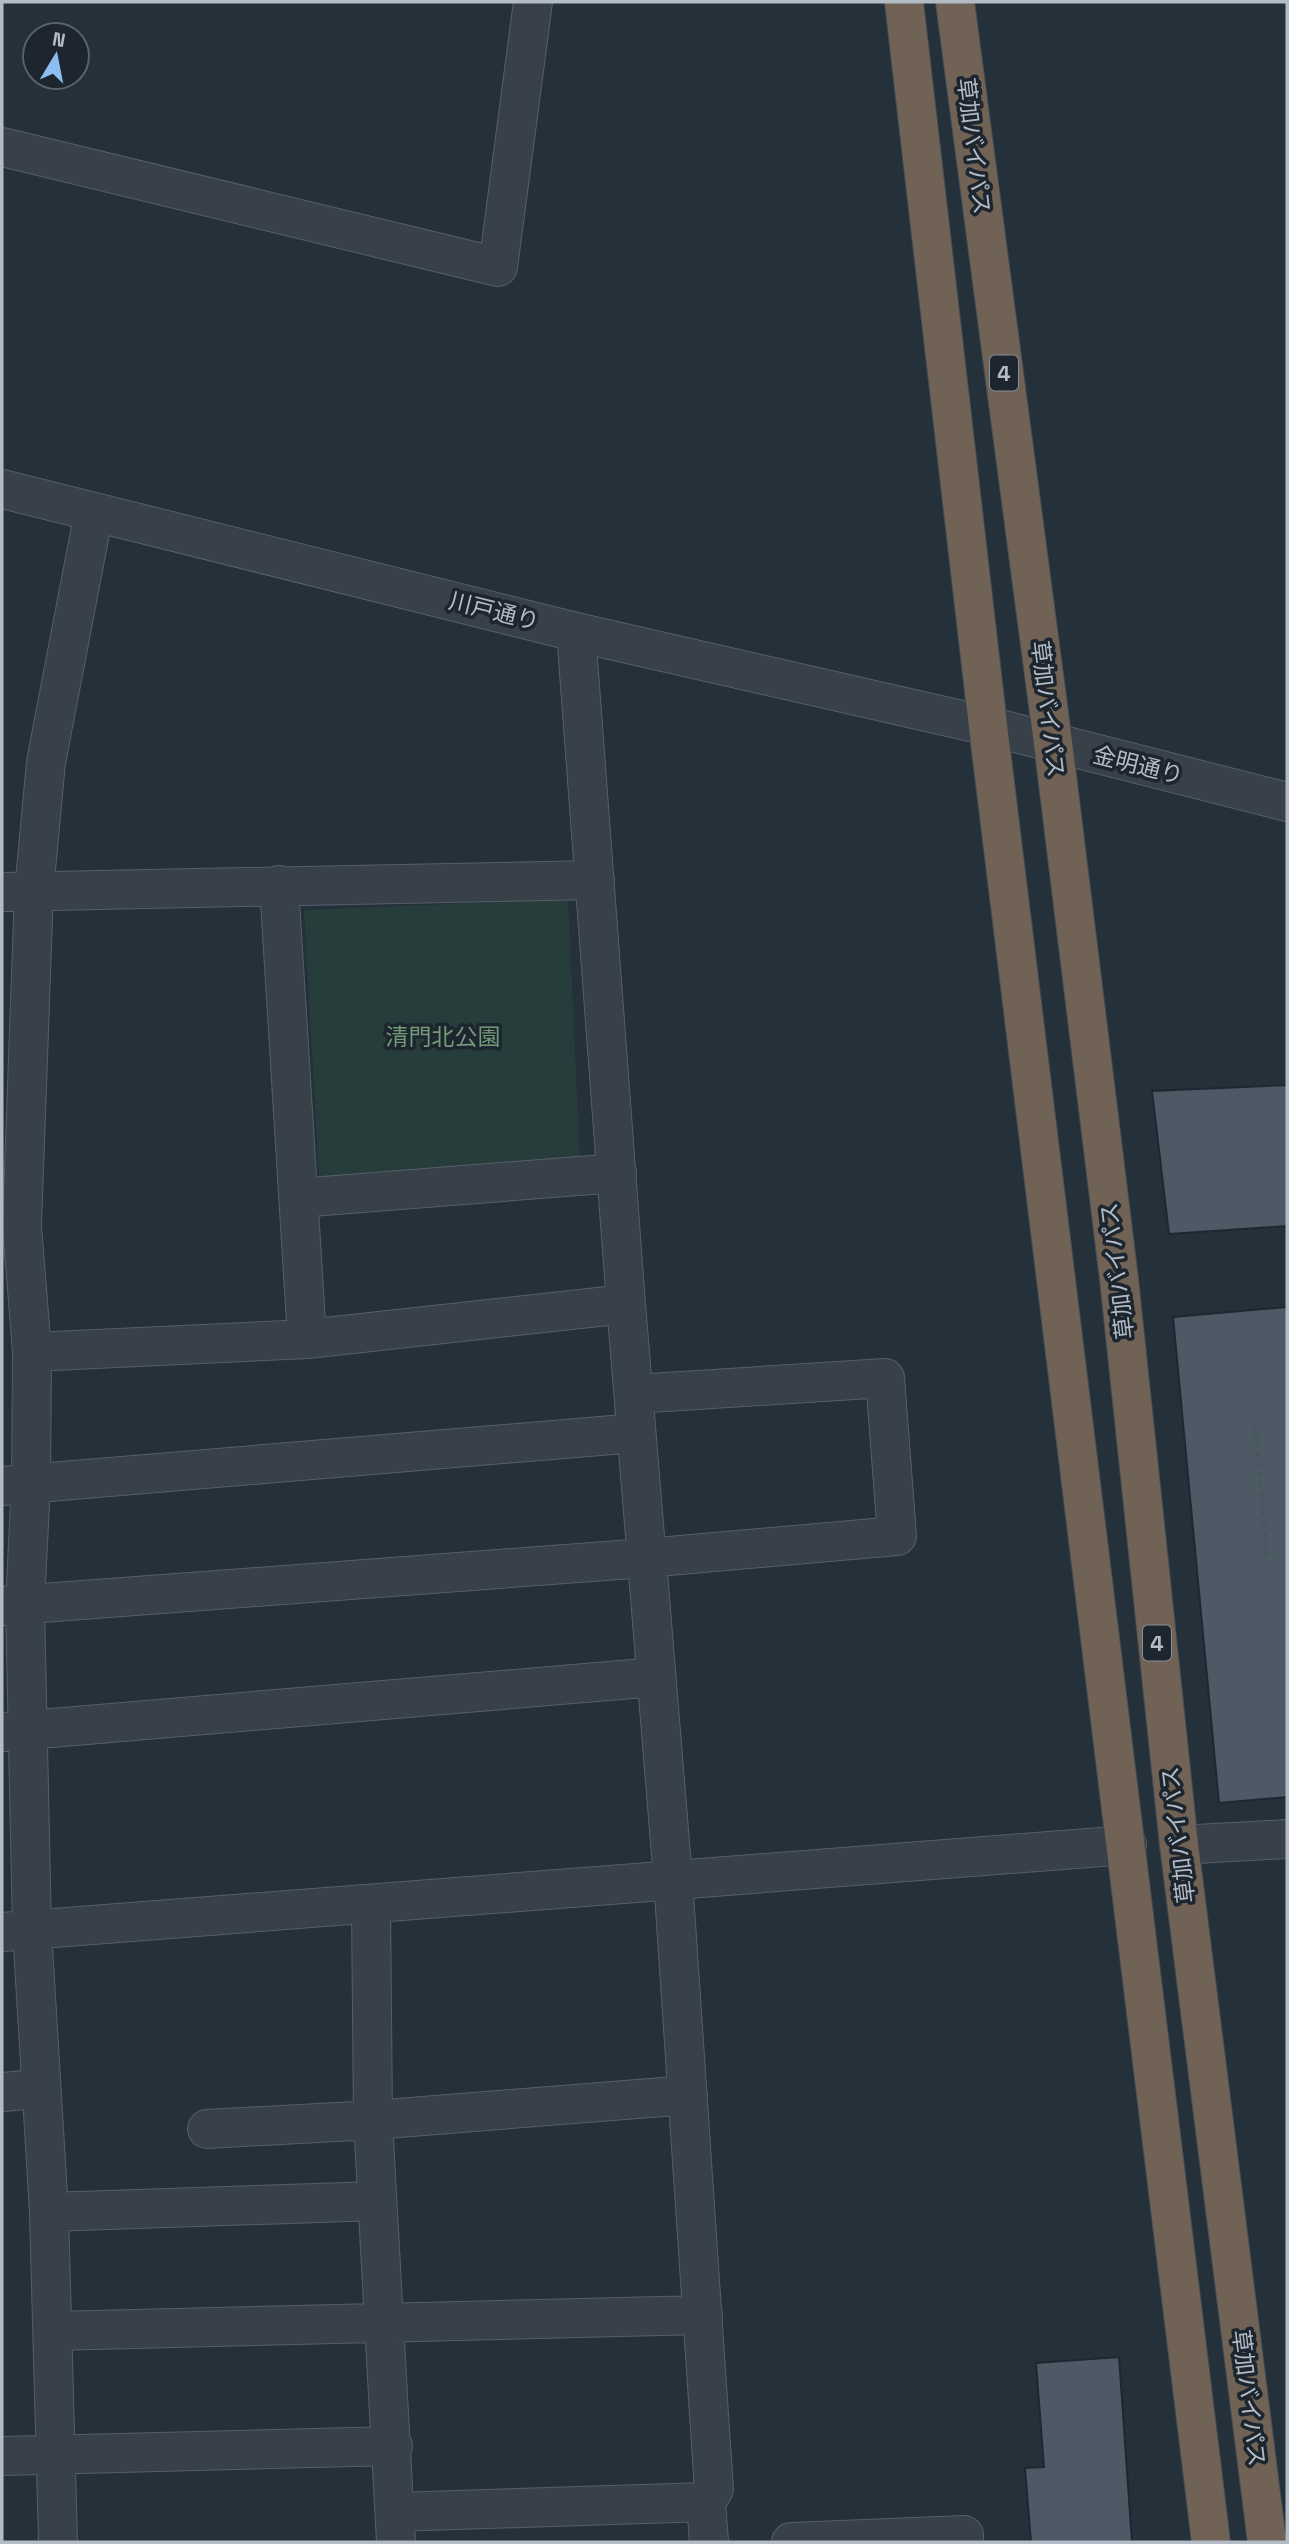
<svg xmlns="http://www.w3.org/2000/svg" width="1289" height="2544" font-family="'Space Grotesk','Noto Sans JP',sans-serif">
<style>
.green{fill:#273d3c}
.building{fill:#4d5965;stroke:#1f2831;stroke-width:2}
.lines{fill:none;stroke-linecap:round;stroke-linejoin:round}
.minor-casing{stroke:#565f68;stroke-width:40}
.highway-casing{stroke:#434c55;stroke-width:40}
.path{stroke:#46595a;stroke-width:4.5;stroke-dasharray:5 5;stroke-linecap:butt}
.minor{stroke:#38414a;stroke-width:38}
.highway{stroke:#706255;stroke-width:38}
.labels{text-anchor:middle;dominant-baseline:central;stroke-width:7;stroke-linejoin:round;paint-order:stroke}
.shield{fill:#1d262f;stroke:#868f99;stroke-width:2}
.shield-label{font-size:21px;font-weight:bold;fill:#b3bcc6}
.street-label{font-size:23px;fill:#b3bcc6;stroke:#1d262f}
.park-label{font-size:23px;fill:#729a78;stroke:#1d262f}
</style>
<rect width="100%" height="100%" fill="#24303a"/>
<path class="green" d="M568,899L580,1160L319,1177L304,910Z"/>
<path class="building" d="M1287,1085V1226L1169,1234L1152,1091Z
M1287,1307V1797L1219,1803L1173,1317Z
M1119,2357L1132,2542H1031L1025,2468L1044,2467L1036,2363Z"/>
<g class="lines">
<g class="minor-casing">
<path id="minor" d="M2,147L498,267L533,2
M2,489L576,632L988,726L1287,802
M576,632L626,1304L673,1879L714,2489L706,2502L709,2542
M279,885L307,1339
M2,892L595,880
M298,1198L617,1173
M32,1352L307,1339L626,1304
M2,1486L636,1433
M2,1606L646,1558L897,1536L885,1378L634,1394
M4,1732L656,1677
M1179,1845L1287,1839
M371,1905L373,2120L396,2542
M2,1932L1127,1845
M2,2092L40,2089
M207,2129L373,2120L688,2095
M49,2212L377,2201
M54,2331L703,2315
M2,2456L393,2446
M395,2512L706,2502
M58,2542L49,2212L32,1930L25,1604L31,1483L32,1352L22,1226L34,891L46,762L94,512
M791,2542L964,2535V2542"/>
</g>
<g class="highway-casing">
<path id="highway" d="M904,2L988,726L1211,2542
M955,2L1053,743L1119,1279L1179,1845L1267,2542"/>
</g>
<path class="path" d="M1255,1422L1267,1559"/>
<use href="#minor" class="minor"/>
<use href="#highway" class="highway"/>
</g>
<g class="labels">
<g class="shield">
<rect x="990" y="355.5" width="28" height="35" rx="5"/>
<rect x="1143" y="1625.5" width="28" height="35" rx="5"/>
</g>
<g class="shield-label">
<text x="1004" y="373">4</text>
<text x="1157" y="1643">4</text>
</g>
<g class="street-label">
<text transform="translate(974 146) rotate(83)">草加バイパス</text>
<text transform="translate(494 611) rotate(14)">川戸通り</text>
<text transform="translate(1048 709) rotate(83)">草加バイパス</text>
<text transform="translate(1138 765) rotate(14)">金明通り</text>
<text transform="translate(1117 1271) rotate(-97)">草加バイパス</text>
<text transform="translate(1178 1835) rotate(-97)">草加バイパス</text>
<text transform="translate(1249 2398) rotate(83)">草加バイパス</text>
</g>
<g class="park-label">
<text x="443" y="1037">清門北公園</text>
</g>
</g>
<rect width="1289" height="2544" fill="none" stroke="#b3bcc6" stroke-width="7"/>
<g transform="translate(56 56) rotate(10)"><circle r="33" fill="#1d262f" stroke="#59626b" stroke-width="2"/>
<path d="M0-5L12 26L0 18L-12 26Z" fill="#8dbef1"/>
<text y="-10" font-size="19" font-weight="bold" text-anchor="middle" fill="#b3bcc6">N</text>
</g>
</svg>
